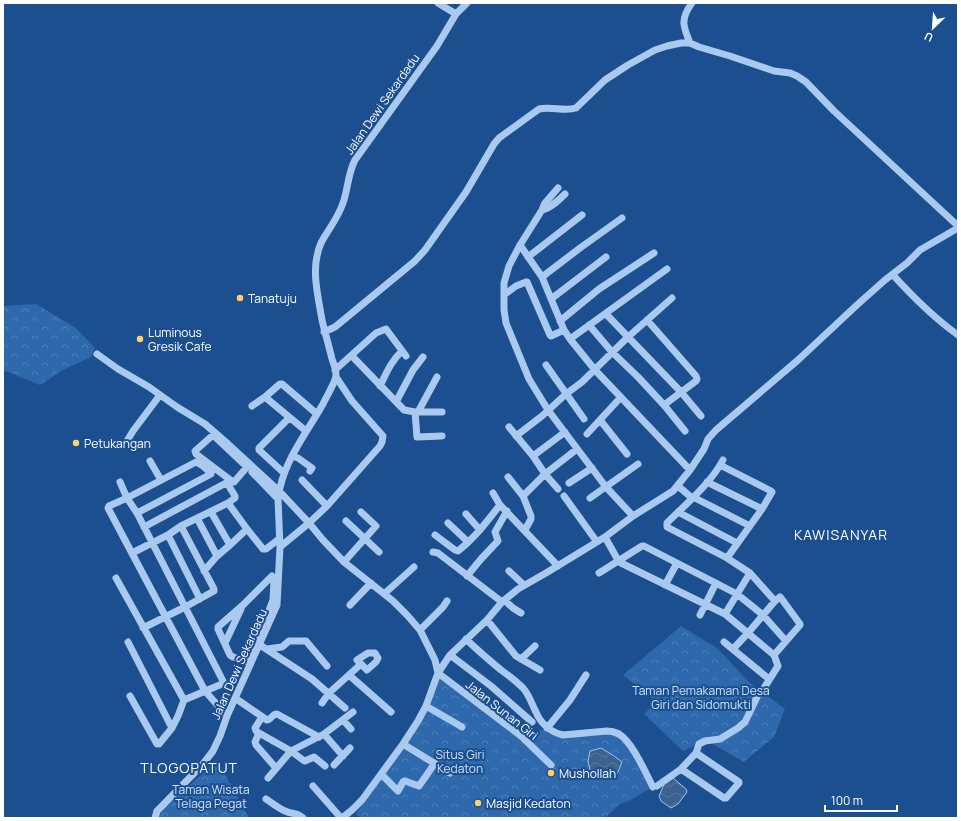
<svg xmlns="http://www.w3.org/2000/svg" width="961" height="821" font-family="Manrope,sans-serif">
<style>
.park{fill:url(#park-crowns)}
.water{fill:url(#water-waves);stroke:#9cc4f0}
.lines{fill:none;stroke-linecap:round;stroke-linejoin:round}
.minor{stroke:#a9c9ee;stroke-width:7}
.poi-dot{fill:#ffd166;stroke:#1b4f8f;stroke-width:1.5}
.labels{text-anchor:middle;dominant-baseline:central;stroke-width:4;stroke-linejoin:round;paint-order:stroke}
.street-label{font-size:12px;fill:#fff;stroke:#1b4f8f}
.poi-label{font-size:12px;fill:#fff;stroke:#1b4f8f;text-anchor:start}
.park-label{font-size:12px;fill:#cfe3fa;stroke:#1b4f8f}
.quarter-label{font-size:14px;letter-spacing:1px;fill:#fff;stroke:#1b4f8f}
</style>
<defs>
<pattern id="park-crowns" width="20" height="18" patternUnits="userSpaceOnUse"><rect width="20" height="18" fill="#2e69ad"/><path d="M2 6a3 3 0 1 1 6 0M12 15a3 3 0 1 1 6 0" fill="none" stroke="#4d80b9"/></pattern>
<pattern id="water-waves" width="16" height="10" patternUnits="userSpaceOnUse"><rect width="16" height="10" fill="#3c6290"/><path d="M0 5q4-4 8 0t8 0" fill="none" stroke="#597aa1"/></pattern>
</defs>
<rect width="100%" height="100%" fill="#1b4f8f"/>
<path class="park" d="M36,304L76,328L95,348L91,357L63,370L40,385L3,370V306Z
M681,626L717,648L750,683L785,709L774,737L744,762L709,742L705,741L683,751L644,714L657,702L623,675Z
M440,678L521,736L547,728L556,733L607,731L628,742L653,787L629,801L620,804L605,818H360L356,814L429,708Z
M217,760L249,818H158L157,815Z"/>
<path class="water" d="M601,748L614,756L622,762L618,772L612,778H603L590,770L588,761L590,751Z
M673,778L686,789L687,792L678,804L671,808L661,801L659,796L665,782Z"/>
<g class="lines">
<path class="minor" d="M438,3L456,14
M690,43C683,26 680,19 692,3
M558,188L545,203L542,210L520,245L509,266L504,283V310L506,323L529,379L548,410L606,487L633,516
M542,210C551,208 559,200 565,194
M520,245L542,277L564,330L570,339L595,370L690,470
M528,257L582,215
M893,275C913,297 934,318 958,335
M542,277L580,248L622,218
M504,295L516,286L526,282H527L550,335L551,336L564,330
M551,299L606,257
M606,314L681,392L701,416
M647,320L696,376L697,379L696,381L664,405
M560,321L599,289L654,253
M589,325L612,352L638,377L664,405L685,431
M324,332L335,327L415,261L425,250L466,192L494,144L499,138L539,109C552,106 564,112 576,108L605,80L628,65L655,50L667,46L681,43H690L699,47L730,56L774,71L790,73L797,76L806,82L834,111L958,226
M570,339L667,269
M97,354L118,369L149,387L177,407L205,424L228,444L279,491L309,523L323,540L344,562L393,601L407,615L420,630L435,660L438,673
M352,356L404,410L415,412H442
M546,365L584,419
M335,370L376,333L386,329L406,356
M380,386C386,374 391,361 402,351
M265,397L306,431
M396,402L413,370L423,357
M252,406L265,397L280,384H282L317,414
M415,412L417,437L442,436
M418,412L437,377
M600,420L627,454
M509,427L533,456L545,474L558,489
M587,434L621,397
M213,435L247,467L234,482H233L196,454L195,451Z
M516,436L542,416L566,394L582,382L628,337L672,298
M127,441L133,431L160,395
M292,456L298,458L312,468L310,471
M533,456L565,432
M723,460C711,483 685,505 667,523V527L727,558L750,573L775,601
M150,461L161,480
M720,465L771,491L772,492L762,509L727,558
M252,472L278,499
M284,473L259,450V448L289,418
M508,477L523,496L545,474L577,449
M302,480L327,506
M120,482L127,498L137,513L223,681L222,684L184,700
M707,482L762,509
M569,483L592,468
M678,486L692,498
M493,493L500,505
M523,496L531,516V519L525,530
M564,496L597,542
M693,497L750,526
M590,498L638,464
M228,503L247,529L263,549H266L279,539
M211,512L230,545
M678,512L737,543
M137,513L211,474V473L203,466L196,462L127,498L109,506L108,508L205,691L227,716
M466,514L480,530
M197,518L217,556
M346,521L379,552
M448,523L468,542
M168,535L200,599
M435,535L455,550L458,551C475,538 487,521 500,505L558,566
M605,537L619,562L725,614L774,655L778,666L764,688L758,695L745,722L738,728L720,739L705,741L699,744L696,753L681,769L657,786
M280,547L309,523L327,506L380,446L382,442L383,436L352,401L336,377
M433,552L438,553L502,602
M132,553L168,535L181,526L228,503L235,498V496L227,483H226L144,527
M344,562L376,526L361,512
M204,571L217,556L230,545L247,529
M509,571L524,585
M599,573L642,546H644L737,594L763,615L786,641
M467,576L481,559L497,542L498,541L495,532L507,511
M116,578L184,700L178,716L172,728L159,744H157L130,696
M665,585L677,563
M384,594L414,567
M504,600L513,608L521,613
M350,605L371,583
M725,614L750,573
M700,615L716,583
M487,620L516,656L540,670
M143,628L185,607L214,591V589L181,526
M420,630L443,607L447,601
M466,639C477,650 489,660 501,670C508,675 516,681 523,688C530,696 531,703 536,712C541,724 551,732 563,735L607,731C611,731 615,732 619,734C633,743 645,772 653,787
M128,642L172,728
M724,642L769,679
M225,643L241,609
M260,645L312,679L345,708
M267,649L282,647L289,641H306L327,666
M733,649L748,633L775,601L780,597L781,598L800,624V625L774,655
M368,653H375L378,658L376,662L367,670L357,660Z
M450,655L491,686L532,722
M521,659L535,646
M246,661L268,613L273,600L274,580L273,577L272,576L243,605L218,627V629L230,655L233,657L251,663
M438,673L521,736L551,765
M349,675L391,712
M235,698L267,720C271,720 272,714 277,714L319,737
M322,703L329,693L361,664
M426,706L462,727
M343,720L351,729
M547,728L570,700L586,675
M259,733L256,731L255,728L262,717
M324,734L343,756
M403,744L450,773
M334,765L350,748
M276,768L256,745L255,742L259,733L291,751L303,760L305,761L314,757L325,766
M681,769L724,798H726L739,783V782L696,753
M381,774L398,791L403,782L405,781L419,786L435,763
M268,778L291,751L324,734L353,712
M313,786L341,818
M266,799C272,803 278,808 285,811C293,815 295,811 303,818
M155,818L157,811L161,807L203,764L213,751L220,736L227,716L277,605L280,547L278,499C282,463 306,434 323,404C326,397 335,383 336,376C336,371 334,364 332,359C329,346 325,333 322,320C318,295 310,268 321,243C328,230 338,218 343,203C348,189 348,173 355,160L437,46L456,14L467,3
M342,818L352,810L362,800L403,744L418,721L426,706L438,673L450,655L487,620L502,602L518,589L546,573L605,537L633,516L673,491L690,470L704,449L708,439L716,430L798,360L858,304L885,280L907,263L920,250L958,228"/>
</g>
<g class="poi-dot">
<circle cx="240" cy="298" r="4"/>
<circle cx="140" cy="339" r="4"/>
<circle cx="76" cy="443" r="4"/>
<circle cx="551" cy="773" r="4"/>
<circle cx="478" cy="803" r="4"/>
</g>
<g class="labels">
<g class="street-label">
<text transform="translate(382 104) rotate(-55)">Jalan Dewi Sekardadu</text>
<text transform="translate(239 664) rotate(-66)">Jalan Dewi Sekardadu</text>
<text transform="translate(502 710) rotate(38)">Jalan Sunan Giri</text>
</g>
<g class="poi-label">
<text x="248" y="298">Tanatuju</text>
<text x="148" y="332">Luminous<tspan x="148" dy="14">Gresik Cafe</tspan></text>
<text x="84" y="443">Petukangan</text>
<text x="559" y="773">Mushollah</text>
<text x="486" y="803">Masjid Kedaton</text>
</g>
<g class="park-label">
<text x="701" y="690">Taman Pemakaman Desa<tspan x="701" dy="14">Giri dan Sidomukti</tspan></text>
<text x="460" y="754">Situs Giri<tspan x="460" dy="14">Kedaton</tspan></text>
<text x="211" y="789">Taman Wisata<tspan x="211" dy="14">Telaga Pegat</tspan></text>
</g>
<g class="quarter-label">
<text x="841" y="534">KAWISANYAR</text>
<text x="189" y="767">TLOGOPATUT</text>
</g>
</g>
<rect width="961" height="821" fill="none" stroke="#ffffff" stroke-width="8"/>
<g transform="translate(933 28) rotate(205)" stroke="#1b4f8f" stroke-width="3" paint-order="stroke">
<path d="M0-3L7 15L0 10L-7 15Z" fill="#ffffff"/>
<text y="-6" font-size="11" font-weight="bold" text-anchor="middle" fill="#ffffff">U</text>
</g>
<path d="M825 805v6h72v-6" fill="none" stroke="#ffffff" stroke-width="2"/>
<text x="831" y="805" font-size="12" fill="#ffffff" stroke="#1b4f8f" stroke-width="3" paint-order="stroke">100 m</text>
</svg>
